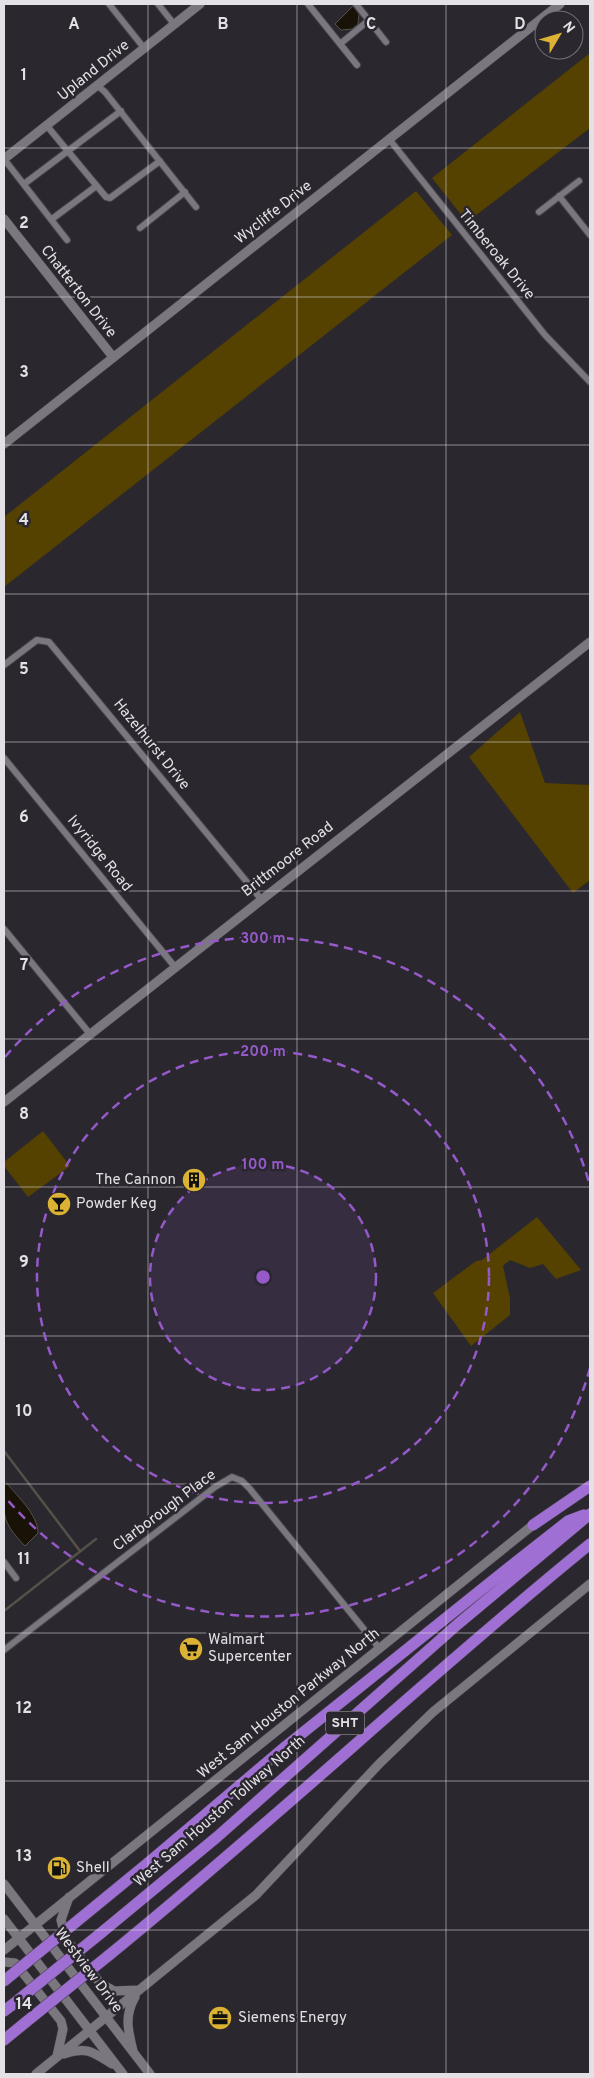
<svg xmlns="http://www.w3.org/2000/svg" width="594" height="2078" font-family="Overpass,sans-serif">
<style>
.green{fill:#554200}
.water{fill:#181306;stroke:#555149}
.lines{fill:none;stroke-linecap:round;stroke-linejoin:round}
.stream{stroke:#555149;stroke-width:2.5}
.street-casing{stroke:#454249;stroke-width:8}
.secondary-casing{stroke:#454249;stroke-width:10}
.highway-casing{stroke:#454249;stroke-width:12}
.street{stroke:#7a777f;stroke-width:6}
.secondary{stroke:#7a777f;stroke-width:9}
.highway{stroke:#a06fd4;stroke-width:11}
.highway-bridge-casing{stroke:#454249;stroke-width:12;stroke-linecap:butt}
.highway-bridge{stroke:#a06fd4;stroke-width:11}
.grid{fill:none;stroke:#e3e1e6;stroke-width:1;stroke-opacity:0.55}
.ring{fill:none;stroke:#9559c9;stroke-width:2.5;stroke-dasharray:9 6}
.labels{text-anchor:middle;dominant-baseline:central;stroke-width:5;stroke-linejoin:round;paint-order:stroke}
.shield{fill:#2a272e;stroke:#aca9af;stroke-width:1}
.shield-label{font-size:14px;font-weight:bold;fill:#e3e1e6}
.street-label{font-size:15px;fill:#e3e1e6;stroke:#2a272e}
.poi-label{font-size:15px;fill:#e3e1e6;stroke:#2a272e;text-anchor:start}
.grid-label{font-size:16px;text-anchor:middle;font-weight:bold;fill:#e3e1e6;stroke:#2a272e;stroke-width:5;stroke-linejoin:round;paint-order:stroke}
.centre{fill:#9559c9;stroke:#2a272e;stroke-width:2.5}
.ring-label{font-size:15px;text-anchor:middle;font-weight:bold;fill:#9559c9;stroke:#2a272e;stroke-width:5;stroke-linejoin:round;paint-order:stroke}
</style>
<rect width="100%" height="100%" fill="#2a272e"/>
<path class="green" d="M590,53V128L467,222L432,178Z
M416,191L452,235L4,587V517Z
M520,712L545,783L590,785V880L573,893L469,757Z
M43,1131L70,1166L28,1197L4,1166V1162Z
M537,1217L581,1270L556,1279L543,1264L530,1268L510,1260L503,1266L510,1298V1315L471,1346L433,1293L476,1261L482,1260Z"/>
<path class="water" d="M353,6L359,14L358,24L352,29L341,30L335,24Z
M4,1480C15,1494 38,1514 38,1533L25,1546C0,1520 4,1515 4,1480Z"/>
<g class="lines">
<path class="stream" d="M4,1451L80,1551
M4,1611L96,1539"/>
<g class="street-casing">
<path id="street" d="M109,4L144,48
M158,4L174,24
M308,4L357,65
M356,4L386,42
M340,44L369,20
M98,86L105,92L196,207
M47,126L106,197L110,198L160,161
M389,139L545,335L590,382
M4,159L67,240
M24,184L121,111
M559,196L590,235
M539,212L579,181
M52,219L95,187
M140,228L185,192
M4,665L37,640L49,642L261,899
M4,758L175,967
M4,929L90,1034
M4,1562L16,1578
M4,1650L215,1487L232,1477L242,1481L250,1489L380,1649"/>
</g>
<g class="secondary-casing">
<path id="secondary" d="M4,159L200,4
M4,219L113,357
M4,444L560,4
M4,1102L590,642
M4,1884L150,2074
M69,1897L61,1920L66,1939L100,1983L114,1991L139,1990
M4,1919L123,2074
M4,1950L538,1521
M4,1962L15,1963L61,2021L63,2029L57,2056
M133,2051C128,2030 124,2016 135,1997
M64,2054C87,2046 93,2052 112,2064
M36,2074L256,1895L380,1763L433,1712L590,1584"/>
</g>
<g class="highway-casing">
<path id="highway" d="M533,1525L590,1486
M148,1863L285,1747L507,1569L568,1521L584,1515
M101,1933L217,1837L458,1624L590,1514
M108,1956C272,1823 426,1677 590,1544
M4,2011L12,2005
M4,2040L26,2022"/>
</g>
<use href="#street" class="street"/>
<use href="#secondary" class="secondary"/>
<use href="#highway" class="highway"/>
<g class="highway-bridge-casing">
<path id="highway-bridge" d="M4,1981L148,1863
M12,2005L101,1933
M26,2022L108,1956"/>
</g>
<use href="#highway-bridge" class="highway-bridge"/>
</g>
<path class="grid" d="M148,4V2074M297,4V2074M446,4V2074M4,148H590M4,297H590M4,445H590M4,594H590M4,742H590M4,891H590M4,1039H590M4,1187H590M4,1336H590M4,1484H590M4,1633H590M4,1781H590M4,1930H590"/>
<circle cx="263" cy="1277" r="113" fill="#9559c9" fill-opacity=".12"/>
<g class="ring">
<circle cx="263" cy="1277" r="113"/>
<circle cx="263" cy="1277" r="226"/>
<path d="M590 1368A339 339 0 0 1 5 1497M5 1057A339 339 0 0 1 590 1186"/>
</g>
<defs>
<g id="building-disc" transform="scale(1.25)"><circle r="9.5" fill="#dbb233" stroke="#2a272e"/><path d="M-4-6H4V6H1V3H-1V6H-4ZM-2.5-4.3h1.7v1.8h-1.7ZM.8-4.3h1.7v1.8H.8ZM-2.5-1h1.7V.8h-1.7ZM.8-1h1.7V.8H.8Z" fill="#111"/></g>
<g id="bar-disc" transform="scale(1.25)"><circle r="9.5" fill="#dbb233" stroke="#2a272e"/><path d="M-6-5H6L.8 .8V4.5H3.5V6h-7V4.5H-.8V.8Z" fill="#111"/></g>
<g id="supermarket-disc" transform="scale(1.25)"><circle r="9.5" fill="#dbb233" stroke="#2a272e"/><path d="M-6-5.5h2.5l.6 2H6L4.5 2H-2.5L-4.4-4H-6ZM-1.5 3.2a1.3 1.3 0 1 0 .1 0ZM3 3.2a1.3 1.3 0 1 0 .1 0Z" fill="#111"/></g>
<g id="fuel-disc" transform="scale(1.25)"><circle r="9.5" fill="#dbb233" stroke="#2a272e"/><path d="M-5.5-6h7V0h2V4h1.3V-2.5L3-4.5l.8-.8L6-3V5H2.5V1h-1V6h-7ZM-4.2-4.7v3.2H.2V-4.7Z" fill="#111"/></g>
<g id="office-disc" transform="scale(1.25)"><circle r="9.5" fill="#dbb233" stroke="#2a272e"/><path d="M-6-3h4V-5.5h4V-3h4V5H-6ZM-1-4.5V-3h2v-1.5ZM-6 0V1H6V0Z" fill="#111"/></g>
</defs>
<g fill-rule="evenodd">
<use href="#building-disc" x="194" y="1180"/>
<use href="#bar-disc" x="59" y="1204"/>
<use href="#supermarket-disc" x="191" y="1649"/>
<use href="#fuel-disc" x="59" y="1868"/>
<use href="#office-disc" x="220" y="2018"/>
</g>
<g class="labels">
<rect class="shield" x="326" y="1711.5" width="38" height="23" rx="4"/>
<g class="shield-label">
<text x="345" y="1723">SHT</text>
</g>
<g class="street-label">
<text transform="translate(94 71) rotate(-39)">Upland Drive</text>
<text transform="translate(274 213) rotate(-38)">Wycliffe Drive</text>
<text transform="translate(496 255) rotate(51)">Timberoak Drive</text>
<text transform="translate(78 292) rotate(52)">Chatterton Drive</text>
<text transform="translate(151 745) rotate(51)">Hazelhurst Drive</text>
<text transform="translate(99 854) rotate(51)">Ivyridge Road</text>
<text transform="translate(288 860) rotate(-38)">Brittmoore Road</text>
<text transform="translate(165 1511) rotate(-37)">Clarborough Place</text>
<text transform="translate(289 1704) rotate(-39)">West Sam Houston Parkway North</text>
<text transform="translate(220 1812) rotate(-41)">West Sam Houston Tollway North</text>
<text transform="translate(88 1971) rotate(53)">Westview Drive</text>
</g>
<g class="poi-label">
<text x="176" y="1180" text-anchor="end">The Cannon</text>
<text x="76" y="1204">Powder Keg</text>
<text x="208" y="1640">Walmart<tspan x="208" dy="17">Supercenter</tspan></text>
<text x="76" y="1868">Shell</text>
<text x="238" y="2018">Siemens Energy</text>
</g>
</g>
<g class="grid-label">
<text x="74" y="29">A</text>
<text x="223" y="29">B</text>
<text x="371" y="29">C</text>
<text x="520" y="29">D</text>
<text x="24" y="80">1</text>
<text x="24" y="228">2</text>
<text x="24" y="377">3</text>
<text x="24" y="525">4</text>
<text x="24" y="674">5</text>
<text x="24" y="822">6</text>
<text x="24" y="970">7</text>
<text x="24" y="1119">8</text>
<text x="24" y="1267">9</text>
<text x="24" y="1416">10</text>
<text x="24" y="1564">11</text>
<text x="24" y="1713">12</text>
<text x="24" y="1861">13</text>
<text x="24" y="2009">14</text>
</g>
<circle cx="263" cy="1277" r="8" class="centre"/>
<g class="ring-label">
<text x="263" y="943">300 m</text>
<text x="263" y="1056">200 m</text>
<text x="263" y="1169">100 m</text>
</g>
<rect width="594" height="2078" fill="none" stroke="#e3e1e6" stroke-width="10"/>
<g transform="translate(559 35) rotate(52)"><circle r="24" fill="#2a272e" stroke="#747178"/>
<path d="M0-4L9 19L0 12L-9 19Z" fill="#dbb233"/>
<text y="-8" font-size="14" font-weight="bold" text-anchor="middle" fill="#e3e1e6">N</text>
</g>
</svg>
